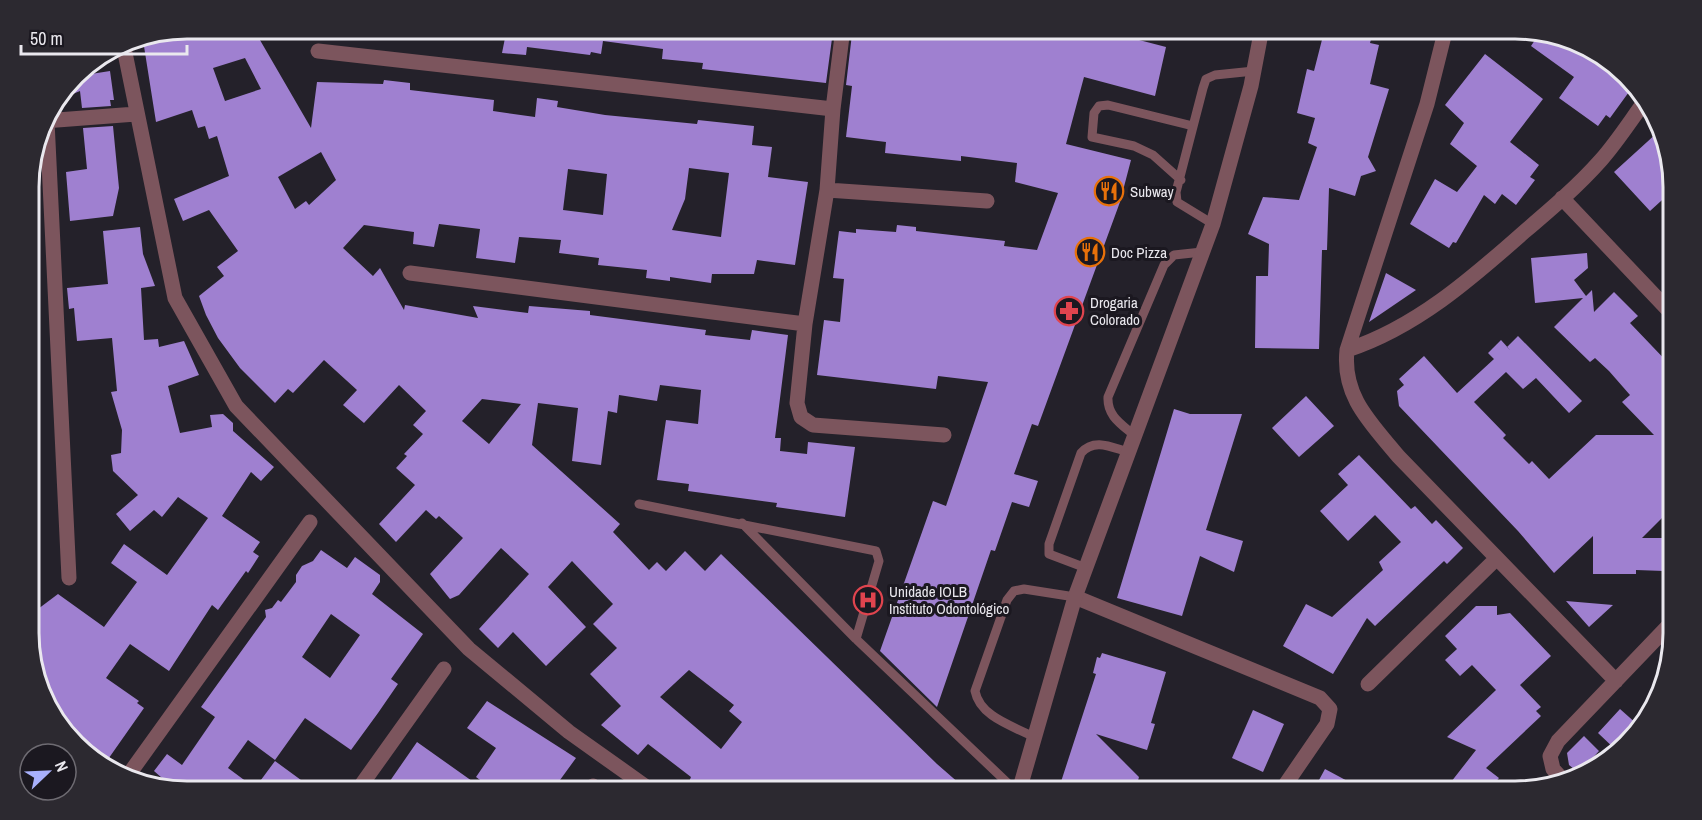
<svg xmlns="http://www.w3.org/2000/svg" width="1702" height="820" font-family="'Archivo Narrow',sans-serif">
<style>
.building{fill:#9f80d0;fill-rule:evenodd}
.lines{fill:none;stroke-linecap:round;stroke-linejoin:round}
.service{stroke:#7c555d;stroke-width:9}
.minor{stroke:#7c555d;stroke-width:15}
.tertiary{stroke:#7c555d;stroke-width:15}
.labels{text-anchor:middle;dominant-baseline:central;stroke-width:6;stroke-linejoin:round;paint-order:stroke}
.poi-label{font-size:15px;fill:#eae8ee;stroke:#1b1820;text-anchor:start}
.rim{fill:none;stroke:#eae8ee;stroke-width:3}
</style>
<rect width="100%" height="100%" fill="#24212a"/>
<path class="building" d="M187,28H205L208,36L230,28H253L311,128L317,82L383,84L384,80L410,83V90L494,100L493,111L535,117L537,98L558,101L557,107L605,115L697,124L698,120L754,126L752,145L772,147L768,177L808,182L795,265L757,260L754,274H712L711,283L670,277V281L646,278L647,270L598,265L599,258L559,253L561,240L519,237L515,263L476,258L480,229L439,224L434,247L413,244L414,232L364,225L343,248L373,276L380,268L404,310L405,305L478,318L473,306L528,313L529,306L590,311V315L706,330L705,335L750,340L752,330L788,335L775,438H781L780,451L807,454L808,442L855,447L845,517L776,507L777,503L688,491L689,484L657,480L666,420L698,424L701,390L660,385L657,401L619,395L617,413L608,411L601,465L572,461L578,408L538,403L532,445L620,524L613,532L649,570L657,562L666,571L685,551L705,571L721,554L937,764L968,791H685L691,777L648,744L638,755L601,725L621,706L590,674L617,648L593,624L613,604L572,561L548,587L586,627L546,666L513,632L498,648L479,629L529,574L501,548L459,595L450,599L430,574L463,538L439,516L436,519L426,510L396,542L379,524L415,485L396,468L407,456L404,454L423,434L413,425L426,411L399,385L364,423L343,405L357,390L324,360L293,393L288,389L275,403L240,368L218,338L206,315L199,296L224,276L217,267L238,251L209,210L183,221L174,199L229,176L217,136L209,139L205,126L198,128L192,110L156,122L143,40L157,34ZM245,58L261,89L225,101L213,68ZM321,152L336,180L309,205L306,201L295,209L278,177ZM689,168L729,173L721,237L672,230L685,199ZM568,169L607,174L603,215L563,210ZM482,399L521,404L489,444L462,421ZM689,670L734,705L729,711L742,722L721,749L660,697Z
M507,28H819L833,31L826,83L702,69L703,63L662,59L663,49L603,41L601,54L591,52L590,55L527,47L526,55L502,53Z
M857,28H902L943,34V28H1093L1166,47L1155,96L1084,77L1066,144L1131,160L1120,202L1038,426L1032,424L1014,474L1038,481L1029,507L1012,502L995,551L991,550L937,707L880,651L933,501L946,506L988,382L938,376L936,389L817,375L824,320L840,322L844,279L833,278L839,231L856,233V229L896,232L897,225L916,227V231L1005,241L1004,246L1037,250L1058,193L1015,182L1017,163L961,156V161L885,153L886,142L846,137L852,86L846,85L852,34L856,35Z
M1325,28H1374L1370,43L1379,45L1370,84L1389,89L1368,157L1376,171L1361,176L1355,196L1329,188L1327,250H1322L1319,349L1255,348L1256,276H1268L1269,244L1248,234L1263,197L1299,200L1317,147L1308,143L1315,118L1297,113L1307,69L1314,71Z
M1539,34L1569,41L1586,53L1589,48L1634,85L1610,118L1606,115L1598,126L1559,98L1574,77L1531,46Z
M1485,54L1543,99L1510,142L1539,165L1530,177L1535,180L1516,205L1502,194L1495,204L1484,195L1456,243L1453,242L1449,248L1410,224L1435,179L1457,192L1477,166L1450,144L1464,123L1445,105Z
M87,65L91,74L110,71L114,100H110L111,106L82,108L80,91L58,100Z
M113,126L119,188L113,216L70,221L66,172L87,169L83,128Z
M1658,132L1672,167V191L1650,211L1614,172Z
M140,227L143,254L155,286L141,288L144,340L158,339L159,347L184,341L199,375L168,386L180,433L212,427L210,415L223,414L233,423V431L274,467L261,481L251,472L222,516L260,542L253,552L259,556L248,573L246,571L218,610L212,605L169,671L130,644L106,678L139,701L137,703L144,708L104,765L61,729L30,654V615L58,594L104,627L137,582L111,563L124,544L167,575L208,518L178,497L162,517L154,510L130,531L116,514L138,495L113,471L111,455L121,453L122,430L111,392L117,391L112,338L77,341L74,308L69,309L67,288L108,284L103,231Z
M1587,253L1588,268L1574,280L1586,296L1592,290L1594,312L1614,292L1638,316L1630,323L1673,368V507L1642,538H1671V562H1664V571L1636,570V574H1593V536L1554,573L1518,531L1399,406L1397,391L1404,385L1399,379L1424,356L1457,393L1494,359L1488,353L1501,340L1510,350L1507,347L1518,336L1582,401L1569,413L1536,378L1523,389L1506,372L1474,402L1506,435L1503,438L1529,464L1532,461L1549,479L1596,435H1654L1622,402L1630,395L1609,371L1595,358L1590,362L1554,327L1583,298L1535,303L1531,258Z
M1386,273L1416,290L1369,322Z
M1306,396L1334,426L1299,457L1272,428Z
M1174,409L1190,414H1242L1206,530L1243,541L1234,572L1200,556L1182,616L1117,598Z
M1359,455L1411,509L1415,506L1432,524L1436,520L1463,548L1447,564L1444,561L1375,626L1367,618L1333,674L1283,646L1306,604L1332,617L1383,570L1379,562L1401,542L1375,515L1348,541L1320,511L1348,485L1338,474Z
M321,550L347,568L355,557L380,575V582L372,594L423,634L391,679L398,684L378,713L351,750L305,718L275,760L248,740L228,768L255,788L275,761L316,791L187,792L158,785L162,778L154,771L167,754L182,765L215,717L201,707L266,617L265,610L272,608L278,600L281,602L296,582V575L302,566L313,561ZM331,614L360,635L330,678L302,657Z
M1566,601L1613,605L1589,627Z
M1476,606H1497V615L1510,613L1551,656L1520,685L1541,707L1536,711L1541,716L1486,768L1499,778L1488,791H1444L1476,750L1447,737L1496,690L1472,665L1460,676L1445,660L1457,649L1445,636Z
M1102,653L1166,672L1151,723L1155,724L1147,750L1096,734L1139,777L1135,791H1058L1096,674L1093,673L1097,657L1100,658Z
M487,701L576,758L552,791H495L476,777L496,748L467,728Z
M1620,709L1638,725L1616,750L1598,733Z
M1253,710L1284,724L1263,772L1232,758Z
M1584,736L1599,751L1579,773L1569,765L1567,753Z
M417,742L472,781L465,791H383Z
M1325,769L1366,791H1313Z"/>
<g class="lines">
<path class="service" d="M1181,180L1153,155L1134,146L1092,137L1094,113L1099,106L1108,105L1193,126
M1213,224L1177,202L1176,192L1203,88L1206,79L1215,75L1254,71
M1134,435C1121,424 1107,416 1108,397L1164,265L1174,255L1202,252
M639,504L876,551L879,561L856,639
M742,523L856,639L1016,791
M1086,568L1049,554V544L1081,453C1094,438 1111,447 1128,452
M1034,737C1013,726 980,717 975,691L1007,600L1014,591L1024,589L1075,597"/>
<path class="minor" d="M843,28L833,109L827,190L805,324L797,403L801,417L813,425L944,435
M1446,28L1427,104L1347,350C1342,396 1370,422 1398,456L1616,681
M123,43L175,298L236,406L469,649L569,732L652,791
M318,51L833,109
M44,121L136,114
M47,121L69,578
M827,190L987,201
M1562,198L1673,315
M410,273L805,324
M1347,350C1415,328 1471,279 1524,232C1551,209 1578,186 1601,160C1617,142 1631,120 1645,101
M1075,597L1320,698L1330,709L1327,724L1281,791
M1368,684L1496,559
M127,777L310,522
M1562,779L1553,769L1550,756L1558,741L1673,621
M357,791L444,669
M590,791L593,786"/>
<path class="tertiary" d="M1019,791L1075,597L1213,224L1251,86L1262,28"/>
</g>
<defs>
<g id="restaurant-ring" transform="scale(1.5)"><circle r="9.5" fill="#1b1820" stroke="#e8710a" stroke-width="1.5"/><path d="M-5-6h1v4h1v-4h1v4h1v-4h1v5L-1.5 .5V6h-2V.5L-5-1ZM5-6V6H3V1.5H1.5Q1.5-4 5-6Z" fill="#e8710a"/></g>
<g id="pharmacy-ring" transform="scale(1.5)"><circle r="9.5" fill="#1b1820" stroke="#e0444e" stroke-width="1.5"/><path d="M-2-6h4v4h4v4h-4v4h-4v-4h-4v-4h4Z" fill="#e0444e"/></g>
<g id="hospital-ring" transform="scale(1.5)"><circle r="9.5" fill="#1b1820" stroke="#e0444e" stroke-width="1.5"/><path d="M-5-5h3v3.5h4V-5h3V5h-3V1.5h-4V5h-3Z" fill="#e0444e"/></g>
</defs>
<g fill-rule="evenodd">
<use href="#restaurant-ring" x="1109" y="191"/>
<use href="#restaurant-ring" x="1090" y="252"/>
<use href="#pharmacy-ring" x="1069" y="311"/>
<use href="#hospital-ring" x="868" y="600"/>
</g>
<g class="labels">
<g class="poi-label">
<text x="1130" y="191">Subway</text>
<text x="1111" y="252">Doc Pizza</text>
<text x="1090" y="302">Drogaria<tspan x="1090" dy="17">Colorado</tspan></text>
<text x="889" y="591">Unidade IOLB<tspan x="889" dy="17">Instituto Odontológico</tspan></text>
</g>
</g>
<path d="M0 0H1702V820H0ZM187 39H1515A148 148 0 0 1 1663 187V633A148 148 0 0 1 1515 781H187A148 148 0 0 1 39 633V187A148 148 0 0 1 187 39Z" fill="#2c2930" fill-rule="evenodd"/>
<path class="rim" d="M187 39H1515A148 148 0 0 1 1663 187V633A148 148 0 0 1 1515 781H187A148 148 0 0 1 39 633V187A148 148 0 0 1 187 39Z"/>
<g transform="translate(48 772) rotate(67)"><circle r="28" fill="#1b1820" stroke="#6e6b72" stroke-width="1.5"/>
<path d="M0-4.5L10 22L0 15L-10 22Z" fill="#a8b0fc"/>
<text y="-9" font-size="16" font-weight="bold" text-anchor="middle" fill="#eae8ee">N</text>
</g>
<path d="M21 45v9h166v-9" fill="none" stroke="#eae8ee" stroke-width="3"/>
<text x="30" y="45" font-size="18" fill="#eae8ee" stroke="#1b1820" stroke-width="4.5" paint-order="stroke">50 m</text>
</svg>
